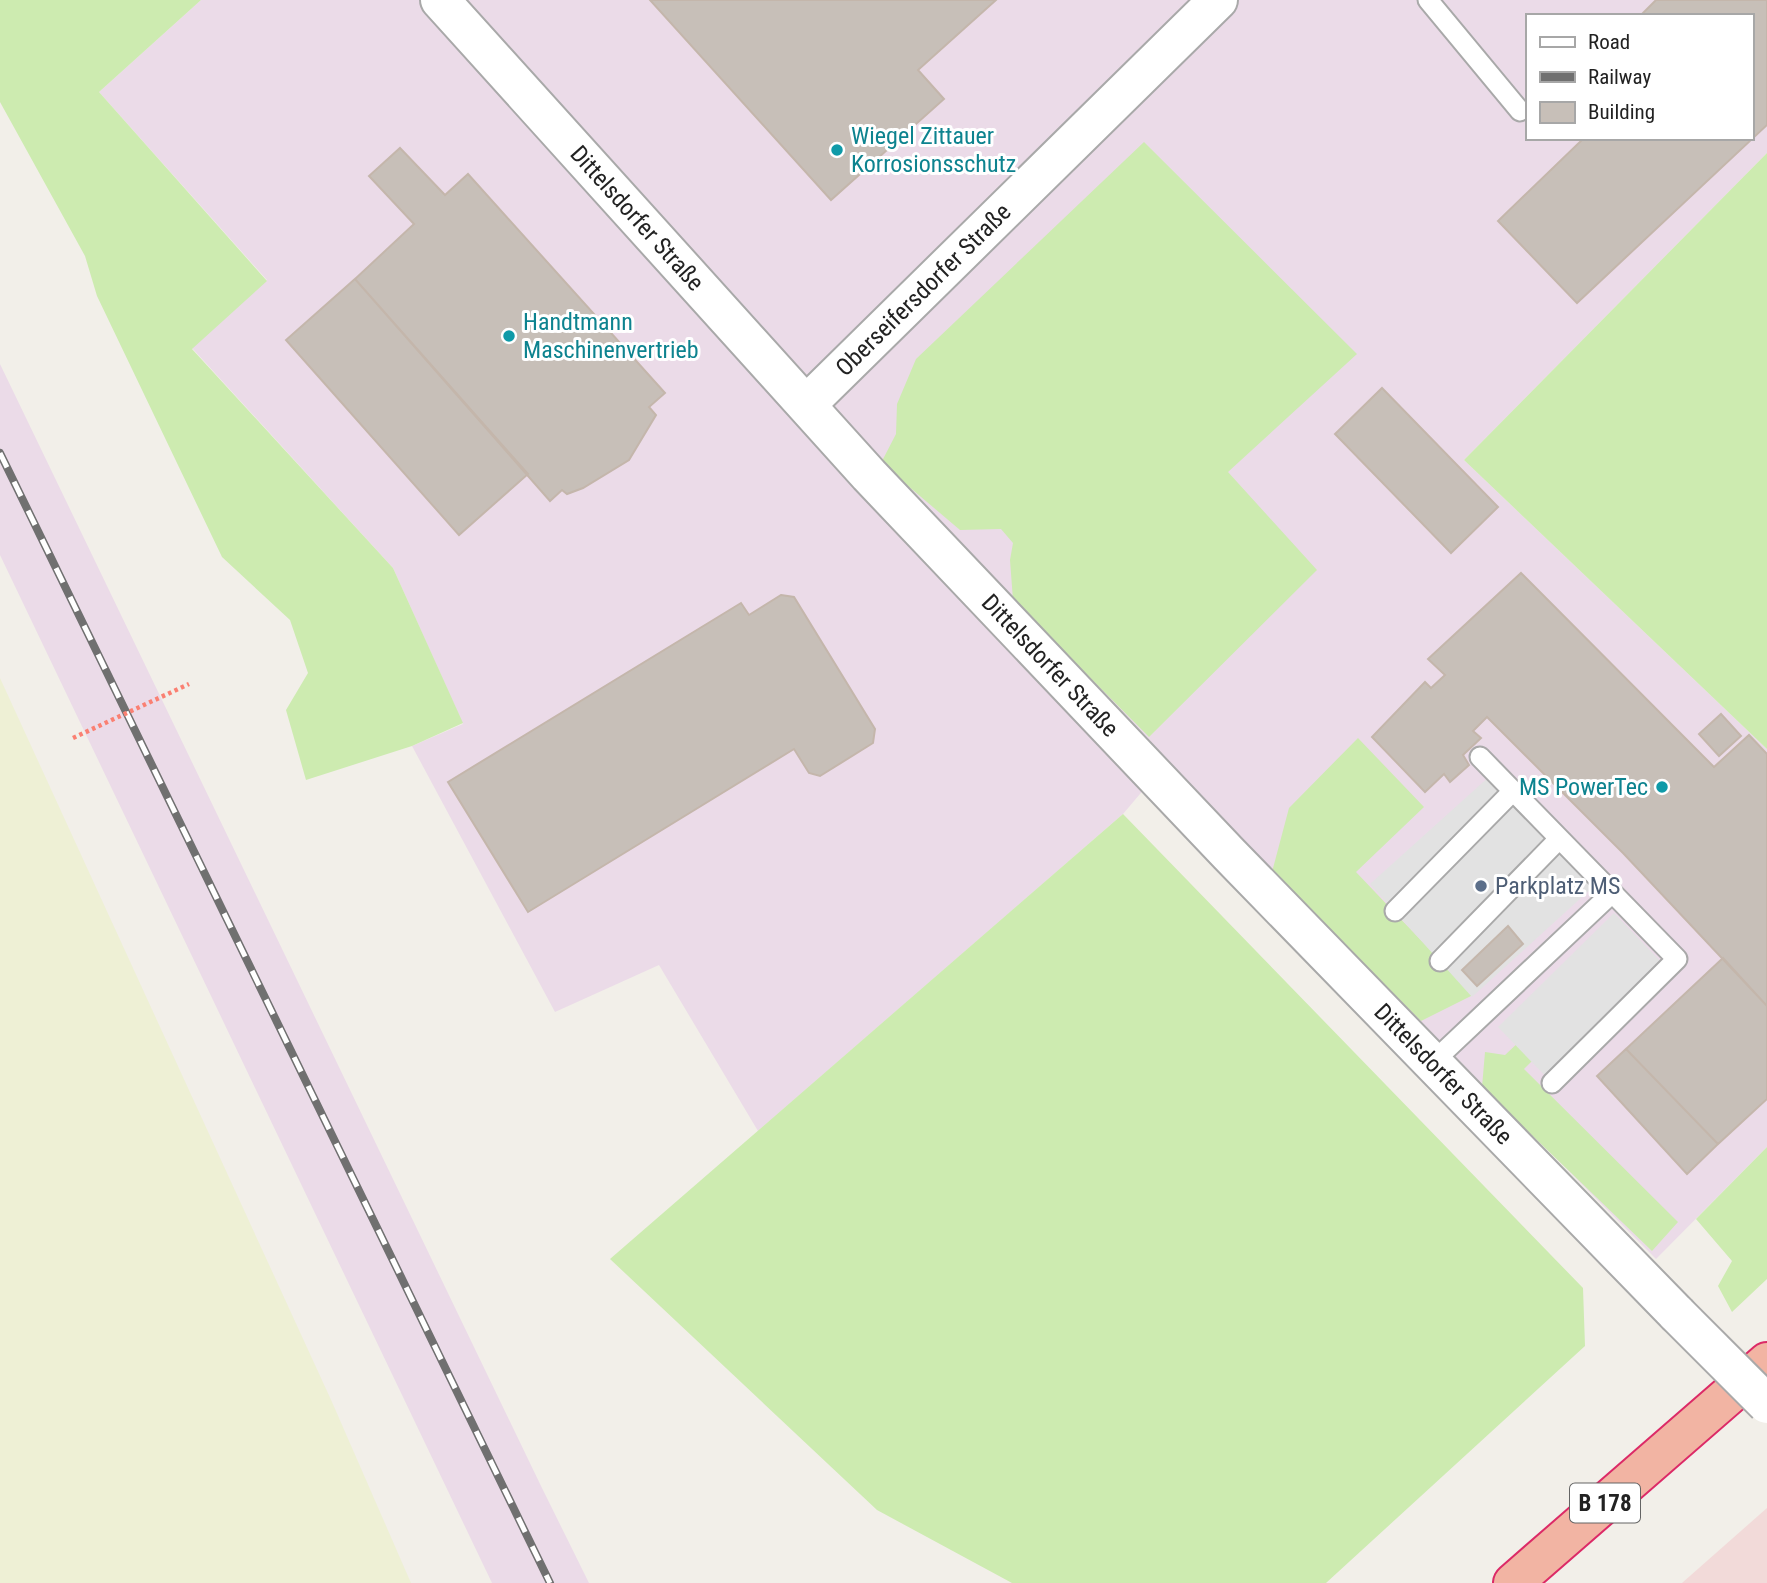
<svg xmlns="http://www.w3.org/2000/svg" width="1767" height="1583" font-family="'Roboto Condensed',sans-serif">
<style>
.commercial{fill:#f2dad9}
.industrial{fill:#ebdbe8;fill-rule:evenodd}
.farmland{fill:#eef0d5}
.grass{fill:#cdebb0}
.parking{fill:#e2e2e2}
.building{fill:#c7bfb8;stroke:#c4b6ab;stroke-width:2}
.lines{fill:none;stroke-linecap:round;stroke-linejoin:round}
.service-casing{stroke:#a9a9a9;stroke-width:23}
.minor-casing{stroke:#a9a9a9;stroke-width:42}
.trunk-casing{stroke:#dc2a67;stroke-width:42}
.service{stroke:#fff;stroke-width:19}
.minor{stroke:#fff;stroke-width:38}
.trunk{stroke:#f2b4a3;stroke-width:38}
.rail-casing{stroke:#707070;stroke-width:8}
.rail{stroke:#fff;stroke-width:5;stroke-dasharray:16;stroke-linecap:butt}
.minor-bridge-casing{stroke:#a9a9a9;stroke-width:42;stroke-linecap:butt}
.path-bridge{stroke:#fa8072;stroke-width:4.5;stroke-dasharray:3.5 3.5;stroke-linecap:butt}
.minor-bridge{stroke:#fff;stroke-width:38}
.culture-dot{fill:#0f9aa8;stroke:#fff;stroke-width:2.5}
.service-dot{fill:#5c6f8a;stroke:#fff;stroke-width:2.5}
.labels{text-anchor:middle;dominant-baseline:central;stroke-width:6;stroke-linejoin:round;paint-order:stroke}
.shield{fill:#fff;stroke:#646464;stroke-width:2}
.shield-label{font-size:23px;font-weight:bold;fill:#222}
.culture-label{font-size:24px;fill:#0d838f;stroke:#fff;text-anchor:start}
.street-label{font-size:24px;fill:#222;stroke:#fff}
.service-label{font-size:24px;fill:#4e5e75;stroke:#fff;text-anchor:start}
</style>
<rect width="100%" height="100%" fill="#f2efe9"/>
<path class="commercial" d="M1767,1508V1583H1682Z"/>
<path class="industrial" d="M201,0H1767V153L1464,460L1767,749V1147L1656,1259L1272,872L1168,761L1123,814L758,1131L659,965L555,1012L412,746L463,724L393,568L192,348L267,280L99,92ZM1527,16H1751V138H1527Z
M0,364L541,1486L589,1583H492L0,555Z"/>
<path class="farmland" d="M0,678L332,1402L411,1583H0Z"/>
<path class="grass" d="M0,0H201L99,92L267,281L192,349L393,568L463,723L412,746L306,780L286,710L308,673L290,620L222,557L97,296L85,256L0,102Z
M1144,142L1357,354L1228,472L1317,570L1149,737L1013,600L1010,560L1013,543L1001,529L960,530L881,463L896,434L897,404L916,359Z
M1767,153V749L1464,460Z
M1358,738L1424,807L1356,872L1473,995L1421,1021L1272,872L1289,808Z
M1123,814L1583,1288L1585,1346L1326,1583H1012L877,1510L610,1259Z
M1610,956L1623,970L1524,1069L1678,1222L1652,1251L1482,1087L1485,1052L1505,1055Z
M1767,1147V1279L1732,1312L1718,1286L1732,1261L1696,1219Z"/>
<path class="parking" d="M1491,775L1592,888L1472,997L1370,884Z
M1614,913L1669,970L1552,1083L1498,1027Z"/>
<path class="building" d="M650,0H996L918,70L944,99L831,200Z
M1656,0H1767V125L1577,303L1498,221L1584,138H1751V16H1640Z
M400,148L445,195L468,174L665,393L649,407L656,415L629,460L583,488L567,494L562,490L550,501L355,279L414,224L369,176Z
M355,279L528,474L459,535L286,340Z
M1382,388L1498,507L1451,553L1335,434Z
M1521,573L1714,767L1749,735L1767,754V1006L1623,853L1487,717L1473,731L1481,738L1463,755L1469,765L1450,782L1444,774L1425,792L1372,737L1425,682L1431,688L1445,675L1428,659Z
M781,595L794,597L875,729L873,743L820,776L809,773L794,749L528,912L448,782L741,603L749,615Z
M1721,714L1741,736L1719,756L1699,734Z
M1508,926L1523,944L1477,986L1462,970Z
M1723,958L1767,1006V1099L1718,1144L1626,1049Z
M1626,1049L1718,1144L1687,1174L1597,1076Z"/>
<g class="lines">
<g class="service-casing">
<path id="service" d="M1428,0L1520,111
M1480,757L1677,959L1552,1083
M1395,911L1513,791
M1440,961L1559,839
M1434,1061L1612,893"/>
</g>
<g class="minor-casing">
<g id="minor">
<path id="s1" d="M440,0L869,475L1229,854L1677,1314"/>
<path id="s2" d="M807,404L1218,0"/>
</g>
</g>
<g class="trunk-casing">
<path id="trunk" d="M1513,1583L1767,1362"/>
</g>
<use href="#service" class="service"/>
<use href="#minor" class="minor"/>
<use href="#trunk" class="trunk"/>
<g class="rail-casing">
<path id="rail" d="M0,453L550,1583"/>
</g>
<use href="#rail" class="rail"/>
<g class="minor-bridge-casing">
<path id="minor-bridge" d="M1677,1314L1767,1404"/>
</g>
<path class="path-bridge" d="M73,738L189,684"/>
<use href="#minor-bridge" class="minor-bridge"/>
</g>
<g class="culture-dot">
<circle cx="837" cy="150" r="7"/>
<circle cx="509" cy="336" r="7"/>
<circle cx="1662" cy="787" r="7"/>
</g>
<circle class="service-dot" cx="1481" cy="886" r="7"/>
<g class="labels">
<rect class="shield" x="1570" y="1483.5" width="70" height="39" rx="5"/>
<g class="shield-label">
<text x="1605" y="1503">B 178</text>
</g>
<g class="culture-label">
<text x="851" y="136">Wiegel Zittauer<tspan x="851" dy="28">Korrosionsschutz</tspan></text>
<text x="523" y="322">Handtmann<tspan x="523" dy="28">Maschinenvertrieb</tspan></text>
<text x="1648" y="787" text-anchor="end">MS PowerTec</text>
</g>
<g class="street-label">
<text stroke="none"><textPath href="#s1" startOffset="294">Dittelsdorfer Straße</textPath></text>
<text stroke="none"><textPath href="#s2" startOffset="163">Oberseifersdorfer Straße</textPath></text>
<text stroke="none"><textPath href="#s1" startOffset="903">Dittelsdorfer Straße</textPath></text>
<text stroke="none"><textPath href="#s1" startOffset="1470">Dittelsdorfer Straße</textPath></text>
</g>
<g class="service-label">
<text x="1495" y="886">Parkplatz MS</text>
</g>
</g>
<rect x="1526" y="14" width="228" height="126" fill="#ffffff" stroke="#a7a7a7" stroke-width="2"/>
<rect x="1540" y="37" width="35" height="10" fill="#ffffff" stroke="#a7a7a7" stroke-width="2"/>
<text x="1588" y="49" font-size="21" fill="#222222">Road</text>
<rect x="1540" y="72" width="35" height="10" fill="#707070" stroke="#a7a7a7" stroke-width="2"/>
<text x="1588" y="84" font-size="21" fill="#222222">Railway</text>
<rect x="1540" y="102" width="35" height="21" fill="#c7bfb8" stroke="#a7a7a7" stroke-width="2"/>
<text x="1588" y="119" font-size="21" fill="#222222">Building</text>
</svg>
